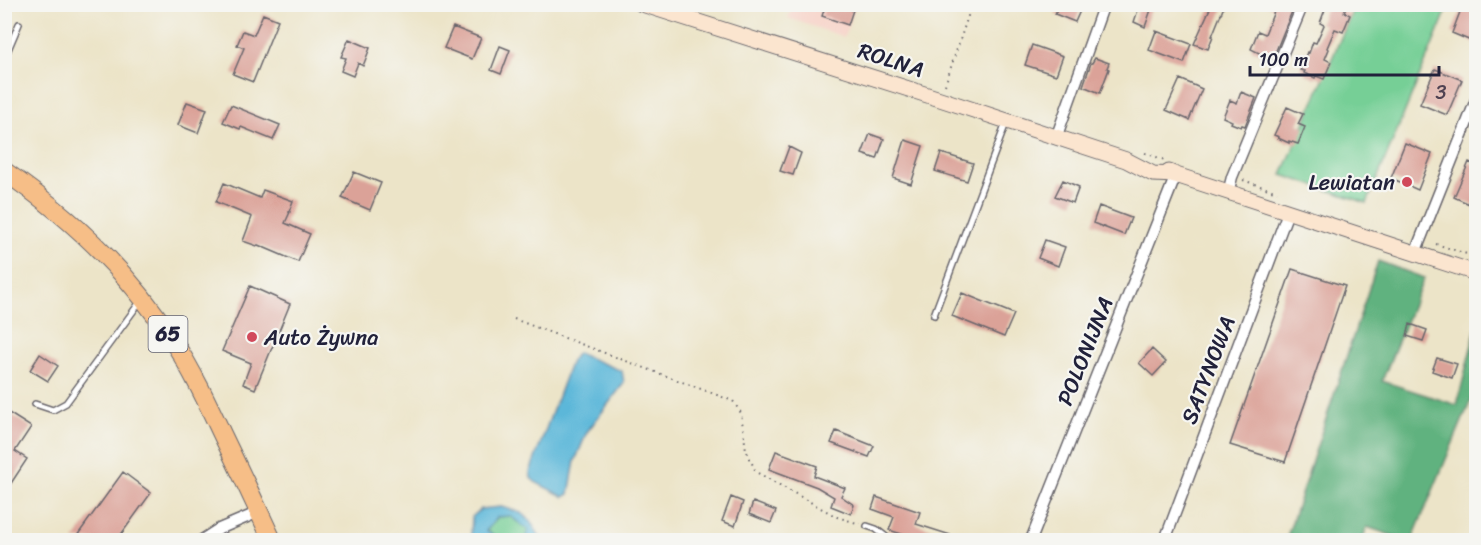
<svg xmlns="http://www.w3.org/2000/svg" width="1481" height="545" font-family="Sriracha,sans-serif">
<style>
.built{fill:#f7d1c6}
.green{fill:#76cf96;stroke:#4c7868;stroke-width:1.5}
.forest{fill:#60b27f;stroke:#416a5d;stroke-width:1.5}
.water{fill:#5cb7d9;stroke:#3f6c8a;stroke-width:1.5}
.building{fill:#dba298}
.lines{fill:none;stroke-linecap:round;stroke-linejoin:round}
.lane-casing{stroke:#69666c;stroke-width:8}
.street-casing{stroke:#69666c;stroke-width:13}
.secondary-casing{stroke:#69666c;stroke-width:17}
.primary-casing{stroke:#69666c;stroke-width:20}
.path{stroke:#69666c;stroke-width:2;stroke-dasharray:1.5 4.5;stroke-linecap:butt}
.lane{stroke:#fff;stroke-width:5}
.street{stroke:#fff;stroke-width:10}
.secondary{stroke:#fbe5cf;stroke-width:15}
.primary{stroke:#f6be87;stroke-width:18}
.poi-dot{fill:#d1495b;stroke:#f6f6f2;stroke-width:2}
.labels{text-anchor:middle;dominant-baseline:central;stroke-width:4.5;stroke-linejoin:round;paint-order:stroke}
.number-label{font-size:20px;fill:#504252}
.shield{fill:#f6f6f2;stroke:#626272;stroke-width:1.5}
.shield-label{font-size:21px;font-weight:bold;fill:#22223b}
.street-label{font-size:22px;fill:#22223b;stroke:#f6f6f2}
.poi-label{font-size:22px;fill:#22223b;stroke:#f6f6f2;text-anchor:end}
</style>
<rect width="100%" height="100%" fill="#f6f6f2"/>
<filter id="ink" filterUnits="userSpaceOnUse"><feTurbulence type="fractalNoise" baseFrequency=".0167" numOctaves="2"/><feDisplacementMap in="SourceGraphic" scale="12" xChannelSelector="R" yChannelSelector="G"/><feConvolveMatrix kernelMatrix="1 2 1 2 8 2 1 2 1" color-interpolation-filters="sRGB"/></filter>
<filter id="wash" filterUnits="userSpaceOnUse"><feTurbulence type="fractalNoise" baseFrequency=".008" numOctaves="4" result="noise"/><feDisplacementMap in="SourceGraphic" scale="24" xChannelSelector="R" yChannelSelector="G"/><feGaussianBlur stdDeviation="1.35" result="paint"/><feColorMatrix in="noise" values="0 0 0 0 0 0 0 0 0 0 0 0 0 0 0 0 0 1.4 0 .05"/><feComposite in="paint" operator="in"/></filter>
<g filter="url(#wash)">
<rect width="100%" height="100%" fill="#ece4c8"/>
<path class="built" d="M793,5H856L844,37L788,18Z"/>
<path class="green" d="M1355,5H1449L1367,203L1282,175Z
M511,515L528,530L525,540H501L486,531L498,517Z"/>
<path class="forest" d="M1378,261L1424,278L1382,381L1457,405L1476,328V388L1412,540H1405L1367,527L1362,540H1286Z"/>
<path class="water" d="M577,353L622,371L624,383L587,432L575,461L569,494L564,497L535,482L531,478L530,472L571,361Z
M501,507C527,513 526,514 540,537L539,540H525L528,530L510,516L498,517L486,531L501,540H469L471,535L472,517L481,509Z"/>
<g id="blocks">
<path class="building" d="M826,4H855L848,25L822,16Z
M1059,4H1083L1075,22L1055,14Z
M1140,4H1153L1145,27L1134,22Z
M1212,4H1225L1212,36H1213L1208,49L1194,44Z
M1265,4H1295L1273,58L1270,57L1269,58L1251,49L1258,31L1265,34L1275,9Z
M1327,4H1347L1344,12L1350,15L1343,32L1335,29L1327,48L1329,49L1325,59L1331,62L1324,79L1316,76L1315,78L1304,73L1305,71L1300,70L1307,52L1309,53L1313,42L1316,43L1324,25L1320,23Z
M1463,4H1476V43L1452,33Z
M263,14L278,20L253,82L233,74L244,48L237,45L243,31L254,35Z
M453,27L481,38L472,59L444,48Z
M1156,31L1191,44L1184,63L1149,50Z
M349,39L370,48L363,66L358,63L353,76L341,71L346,58L341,57Z
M1032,45L1063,56L1056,75L1025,65Z
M500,46L510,50L501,74L491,70Z
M1095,58L1109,63L1107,68L1109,69L1100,93L1083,86L1091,63H1092Z
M1435,69L1462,80L1447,115L1420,104Z
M1180,79L1202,89L1189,120L1166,110Z
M1241,92L1256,98L1245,126L1242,125L1241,127L1231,123L1232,121L1223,117L1230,100L1237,103Z
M187,102L207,109L198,133L178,125Z
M231,105L280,125L273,140L241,127L240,129L223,122Z
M1287,107L1303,114L1298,124L1305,127L1298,144L1289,141V143L1278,138L1279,137L1274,135Z
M870,134L884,139L877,159L862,154Z
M905,140L923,146L911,184L893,178Z
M1405,143L1432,154L1418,190L1391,178Z
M789,147L801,153L793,175L780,171Z
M941,153L973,163L967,181L935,171Z
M1469,162L1476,166V207L1454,197Z
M354,172L381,183L370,210L342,198Z
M1063,180L1079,187L1073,203L1055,196Z
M224,183L260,198L263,190L293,201L289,212H290L285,223L310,234L298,262L258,245L257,246L243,241L252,217L216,202Z
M1099,206L1131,218L1124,235L1093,223Z
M1045,240L1065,247L1058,266L1038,258Z
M1292,269L1345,286L1285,462L1230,445Z
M250,286L290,304L255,389L243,384L251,363L222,351Z
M962,293L1014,314L1004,337L952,316Z
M1410,324L1427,330L1423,341L1407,336Z
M1152,349L1166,362L1153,376L1139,363Z
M40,354L58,366L48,381L30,370Z
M1437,358L1457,364L1452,378L1432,371Z
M4,410L31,427L15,451L27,459L4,494Z
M836,431L874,446L869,457L831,443Z
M776,451L817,466L814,476L845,488L841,496L854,505L851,514L831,506L834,497L817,487L769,469Z
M123,472L151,493L117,540H74Z
M731,497L743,502L735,526L722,521Z
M876,497L920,512L916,524L960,538V540H920L889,530L894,517L872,509Z
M753,502L776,511L771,523L749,514Z"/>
</g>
</g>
<g filter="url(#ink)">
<use href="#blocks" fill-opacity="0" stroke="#69666c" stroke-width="1.5"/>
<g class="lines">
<g class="lane-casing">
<path id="lane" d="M4,59L19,24
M934,315L1006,123
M35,404L53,410L66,403L140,302
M867,526L876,529L890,540"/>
</g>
<g class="street-casing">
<path id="street" d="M1056,138L1104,4
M1228,193L1232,177L1303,4
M1415,253L1476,100
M202,540L219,529L259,512
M1031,540L1176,175
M1165,540L1288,212"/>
</g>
<g class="secondary-casing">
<path id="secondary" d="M642,4L940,99L1126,160L1153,174L1176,175
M1169,172L1176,175L1476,273"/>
</g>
<g class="primary-casing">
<path id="primary" d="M4,171C71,217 130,273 173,341C192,370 207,402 222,434C239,469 256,505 272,540"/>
</g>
<path class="path" d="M945,85L972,4
M1145,153L1165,160
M1243,180L1277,192
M1436,244L1476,257
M514,319L733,401L741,413L746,450L756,472L837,517L860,524"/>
<use href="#lane" class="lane"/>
<use href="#street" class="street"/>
<use href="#secondary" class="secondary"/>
<use href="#primary" class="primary"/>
</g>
</g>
<g class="poi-dot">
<circle cx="1407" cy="182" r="6"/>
<circle cx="252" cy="337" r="6"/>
</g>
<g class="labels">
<g class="number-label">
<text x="1441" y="92">3</text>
</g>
<rect class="shield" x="148.5" y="316" width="39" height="36" rx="4.5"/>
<g class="shield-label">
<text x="168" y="334">65</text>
</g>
<g class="street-label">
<text transform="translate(891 60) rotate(18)">ROLNA</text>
<text transform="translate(1085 351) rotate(-68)">POLONIJNA</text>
<text transform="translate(1208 370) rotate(-69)">SATYNOWA</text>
</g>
<g class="poi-label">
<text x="1395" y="182">Lewiatan</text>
<text x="264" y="337" text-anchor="start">Auto Żywna</text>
</g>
</g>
<rect width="1481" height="545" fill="none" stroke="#f6f6f2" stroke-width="24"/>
<path d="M1250 66v9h189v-9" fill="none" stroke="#22223b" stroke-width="3"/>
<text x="1259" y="66" font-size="18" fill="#22223b" stroke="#f6f6f2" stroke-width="4.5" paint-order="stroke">100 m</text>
</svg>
